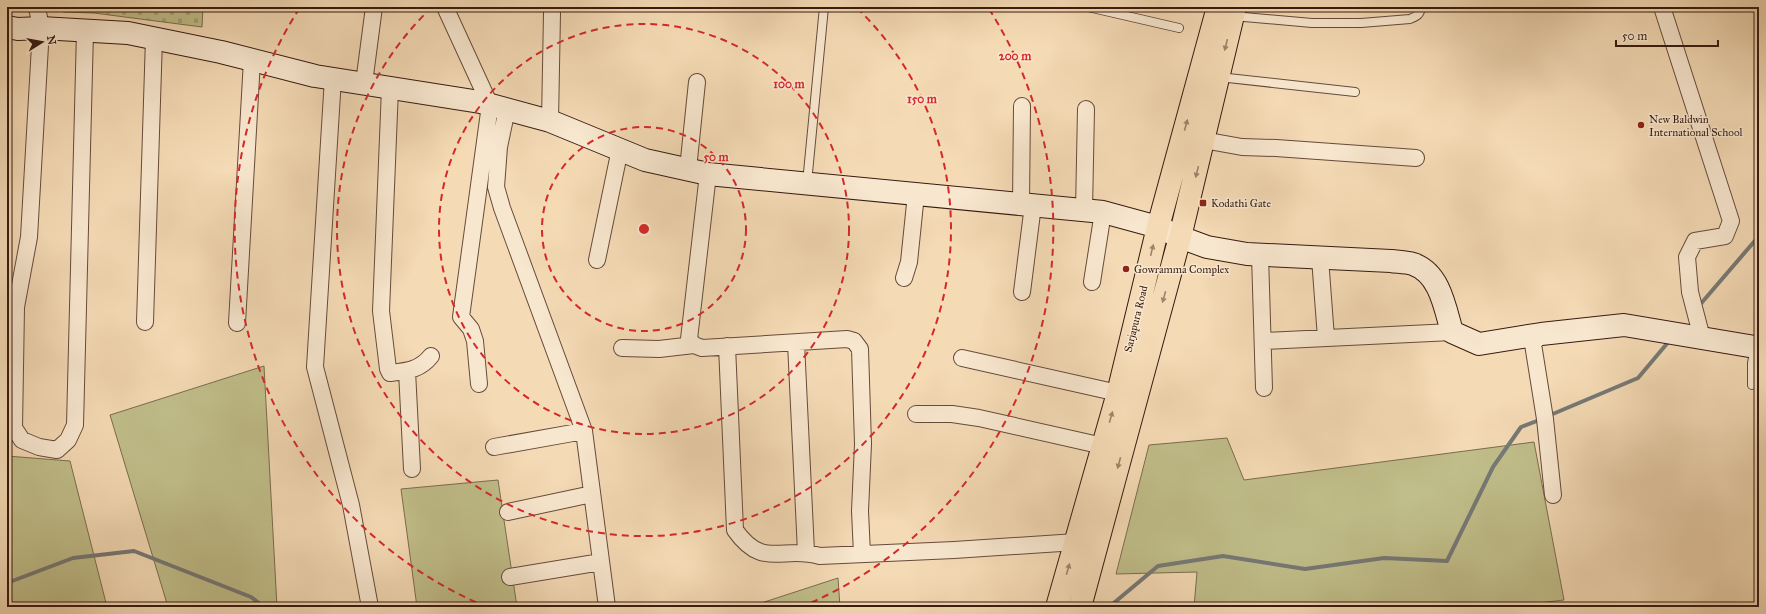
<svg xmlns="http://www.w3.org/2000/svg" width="1766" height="614" font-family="'IM FELL Great Primer',serif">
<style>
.green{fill:#c0be8a;stroke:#7b6c4e}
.cemetery{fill:url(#cemetery-stones);stroke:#7b6c4e}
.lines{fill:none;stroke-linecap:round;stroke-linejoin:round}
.stream{stroke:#767976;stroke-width:4}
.lane-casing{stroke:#664b3a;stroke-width:10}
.street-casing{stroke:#664b3a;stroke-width:18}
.secondary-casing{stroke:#361b11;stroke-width:24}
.primary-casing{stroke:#361b11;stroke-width:24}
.lane{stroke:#f8e7cf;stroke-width:8}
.street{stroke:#f8e7cf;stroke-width:16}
.secondary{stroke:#f8e7cf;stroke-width:22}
.primary{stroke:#f4dab5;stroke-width:22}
.oneway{fill:#9e846b}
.ring{fill:none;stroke:#d62828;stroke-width:2;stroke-dasharray:7 5}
.poi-dot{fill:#8f2418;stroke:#f8e7cf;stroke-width:1.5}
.labels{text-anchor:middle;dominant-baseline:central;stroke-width:3;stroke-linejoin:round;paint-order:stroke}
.poi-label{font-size:11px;fill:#361b11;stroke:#f8e7cf;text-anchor:start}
.street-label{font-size:11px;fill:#361b11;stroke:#f8e7cf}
.centre{fill:#d62828;stroke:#f8e7cf;stroke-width:2}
.ring-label{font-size:12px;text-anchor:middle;font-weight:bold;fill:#d62828;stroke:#f8e7cf;stroke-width:3;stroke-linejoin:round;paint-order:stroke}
</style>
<defs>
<pattern id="cemetery-stones" width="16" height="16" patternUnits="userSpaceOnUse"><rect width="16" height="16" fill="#c0be8a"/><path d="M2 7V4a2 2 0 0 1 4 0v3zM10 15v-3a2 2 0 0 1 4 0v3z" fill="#a6a376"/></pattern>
</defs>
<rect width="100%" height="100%" fill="#f4dab5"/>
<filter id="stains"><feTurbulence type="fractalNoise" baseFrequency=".005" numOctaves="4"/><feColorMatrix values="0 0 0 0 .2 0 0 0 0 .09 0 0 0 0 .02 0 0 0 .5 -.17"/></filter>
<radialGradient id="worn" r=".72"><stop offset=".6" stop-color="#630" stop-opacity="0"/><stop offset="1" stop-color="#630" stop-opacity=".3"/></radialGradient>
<path class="green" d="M264,366L277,607H168L110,415Z
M1227,438L1244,480L1534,442L1564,600L1503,607H1194L1197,572L1116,574L1149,445Z
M7,456L70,461L107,607H7Z
M498,480L517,607H417L401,489Z
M838,578L840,607H749Z"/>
<path class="cemetery" d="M62,7H203L202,27L94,13L63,12Z"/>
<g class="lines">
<path class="stream" d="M1698,307L1759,236
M1548,416L1638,378L1670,340
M7,583L73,558L134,551L251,597L264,607
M1109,607L1158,566L1223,556L1305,569L1384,558L1447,561L1493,467L1521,427L1542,419"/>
<g class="lane-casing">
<path id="lane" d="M1088,7L1179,28
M1233,16L1312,23H1361L1410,19C1417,16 1420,15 1421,7
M1219,77L1355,92
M807,183L824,7
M1752,385V363L1755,348"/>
</g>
<g class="street-casing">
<path id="street" d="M37,7L41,28L29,237L16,307L14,428L22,440L39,447L57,450L68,440L75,425L85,31
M445,7L490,105L461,317L471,329L475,341L479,384
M1662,7L1731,221L1725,236L1695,241L1687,257L1690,292L1702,338
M333,78L315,367L351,505L370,607
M364,83L374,7
M390,88L381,311L388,369L390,373C407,371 420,370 431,356
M507,109L499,147L496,187L502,208L584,431L607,607
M550,121L552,13
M1203,140L1242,147L1276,148L1416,158
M688,169L697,82
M708,174L689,339L694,345L702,348L847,339L854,341L860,349L863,444L860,511L862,554
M1021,204L1022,106
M1084,210L1086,109
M1260,255L1264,388
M1320,258L1326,338
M597,260L620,149
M904,278L909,262L916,194
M1092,282L1103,212
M1022,292L1033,205
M145,322L154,38
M237,323L252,60
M1541,334L1533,344L1545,419L1553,495
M1263,341L1452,332
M796,343L806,552
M727,346L735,530C763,570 782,545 820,556L954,550L1076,542
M622,348L659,349L694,345
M962,358L1118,393
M407,371L412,469
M916,414H952L979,418L1103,446
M494,447L584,431
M508,512L592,494
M510,577L601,562"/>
</g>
<g class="secondary-casing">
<path id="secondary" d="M7,27L18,29L41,28L128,33L221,52L315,76L480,102L550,121L645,160L708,174L1103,212L1158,227L1180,237L1207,247L1247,254L1391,261C1398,262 1406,262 1413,264C1440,273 1445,308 1452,332L1479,344L1541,334L1624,325L1755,347H1759"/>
</g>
<g class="primary-casing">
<path id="primary" d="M1057,607L1118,393L1158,227L1218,7
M1080,607L1180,237L1235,7"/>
</g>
<use href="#lane" class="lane"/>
<use href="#street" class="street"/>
<use href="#secondary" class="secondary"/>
<use href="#primary" class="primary"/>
</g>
<defs><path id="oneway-solid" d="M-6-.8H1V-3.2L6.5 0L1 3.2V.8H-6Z"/></defs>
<g class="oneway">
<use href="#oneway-solid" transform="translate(1226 45) rotate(104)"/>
<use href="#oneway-solid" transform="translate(1186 125) rotate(-75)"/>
<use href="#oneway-solid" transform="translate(1197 172) rotate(104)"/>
<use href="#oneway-solid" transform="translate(1152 250) rotate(-76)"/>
<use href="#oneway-solid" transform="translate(1164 297) rotate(105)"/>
<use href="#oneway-solid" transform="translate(1111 417) rotate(-74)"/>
<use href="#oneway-solid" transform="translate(1119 463) rotate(105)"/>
<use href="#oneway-solid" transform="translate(1068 569) rotate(-74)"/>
</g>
<g class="ring">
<circle cx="644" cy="229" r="102"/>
<circle cx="644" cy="229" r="205"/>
<path d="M857 8A307 307 0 1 1 431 8"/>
<path d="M487 607A409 409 0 0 1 299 9M989 9A409 409 0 0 1 801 607"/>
</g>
<g class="poi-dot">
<circle cx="1641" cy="125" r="4"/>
<rect x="1199" y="199" width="8" height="8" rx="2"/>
<circle cx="1126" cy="269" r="4"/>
</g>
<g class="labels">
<g class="poi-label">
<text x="1649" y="119">New Baldwin<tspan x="1649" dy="13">International School</tspan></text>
<text x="1211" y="203">Kodathi Gate</text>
<text x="1134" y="269">Gowramma Complex</text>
</g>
<g class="street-label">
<text transform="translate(1136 319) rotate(-76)">Sarjapura Road</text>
</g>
</g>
<circle cx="644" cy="229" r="6" class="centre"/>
<g class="ring-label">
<text x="1015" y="60">200 m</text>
<text x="789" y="88">100 m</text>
<text x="922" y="103">150 m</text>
<text x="716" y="161">50 m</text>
</g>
<rect width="1766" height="614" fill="none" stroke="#f4dab5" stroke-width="24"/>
<rect x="8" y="8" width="1750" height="598" fill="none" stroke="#361b11" stroke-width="2"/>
<rect x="12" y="12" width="1742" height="590" fill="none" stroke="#361b11"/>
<g transform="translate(42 42) rotate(79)" stroke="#f8e7cf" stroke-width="3" paint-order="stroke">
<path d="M0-3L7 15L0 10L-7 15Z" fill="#361b11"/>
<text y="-6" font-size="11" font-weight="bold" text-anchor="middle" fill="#361b11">N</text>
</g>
<path d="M1616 40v6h102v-6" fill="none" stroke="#361b11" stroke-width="2"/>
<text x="1622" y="40" font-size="12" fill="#361b11" stroke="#f8e7cf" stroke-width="3" paint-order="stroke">50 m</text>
<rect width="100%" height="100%" filter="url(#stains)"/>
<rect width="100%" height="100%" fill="url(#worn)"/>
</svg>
